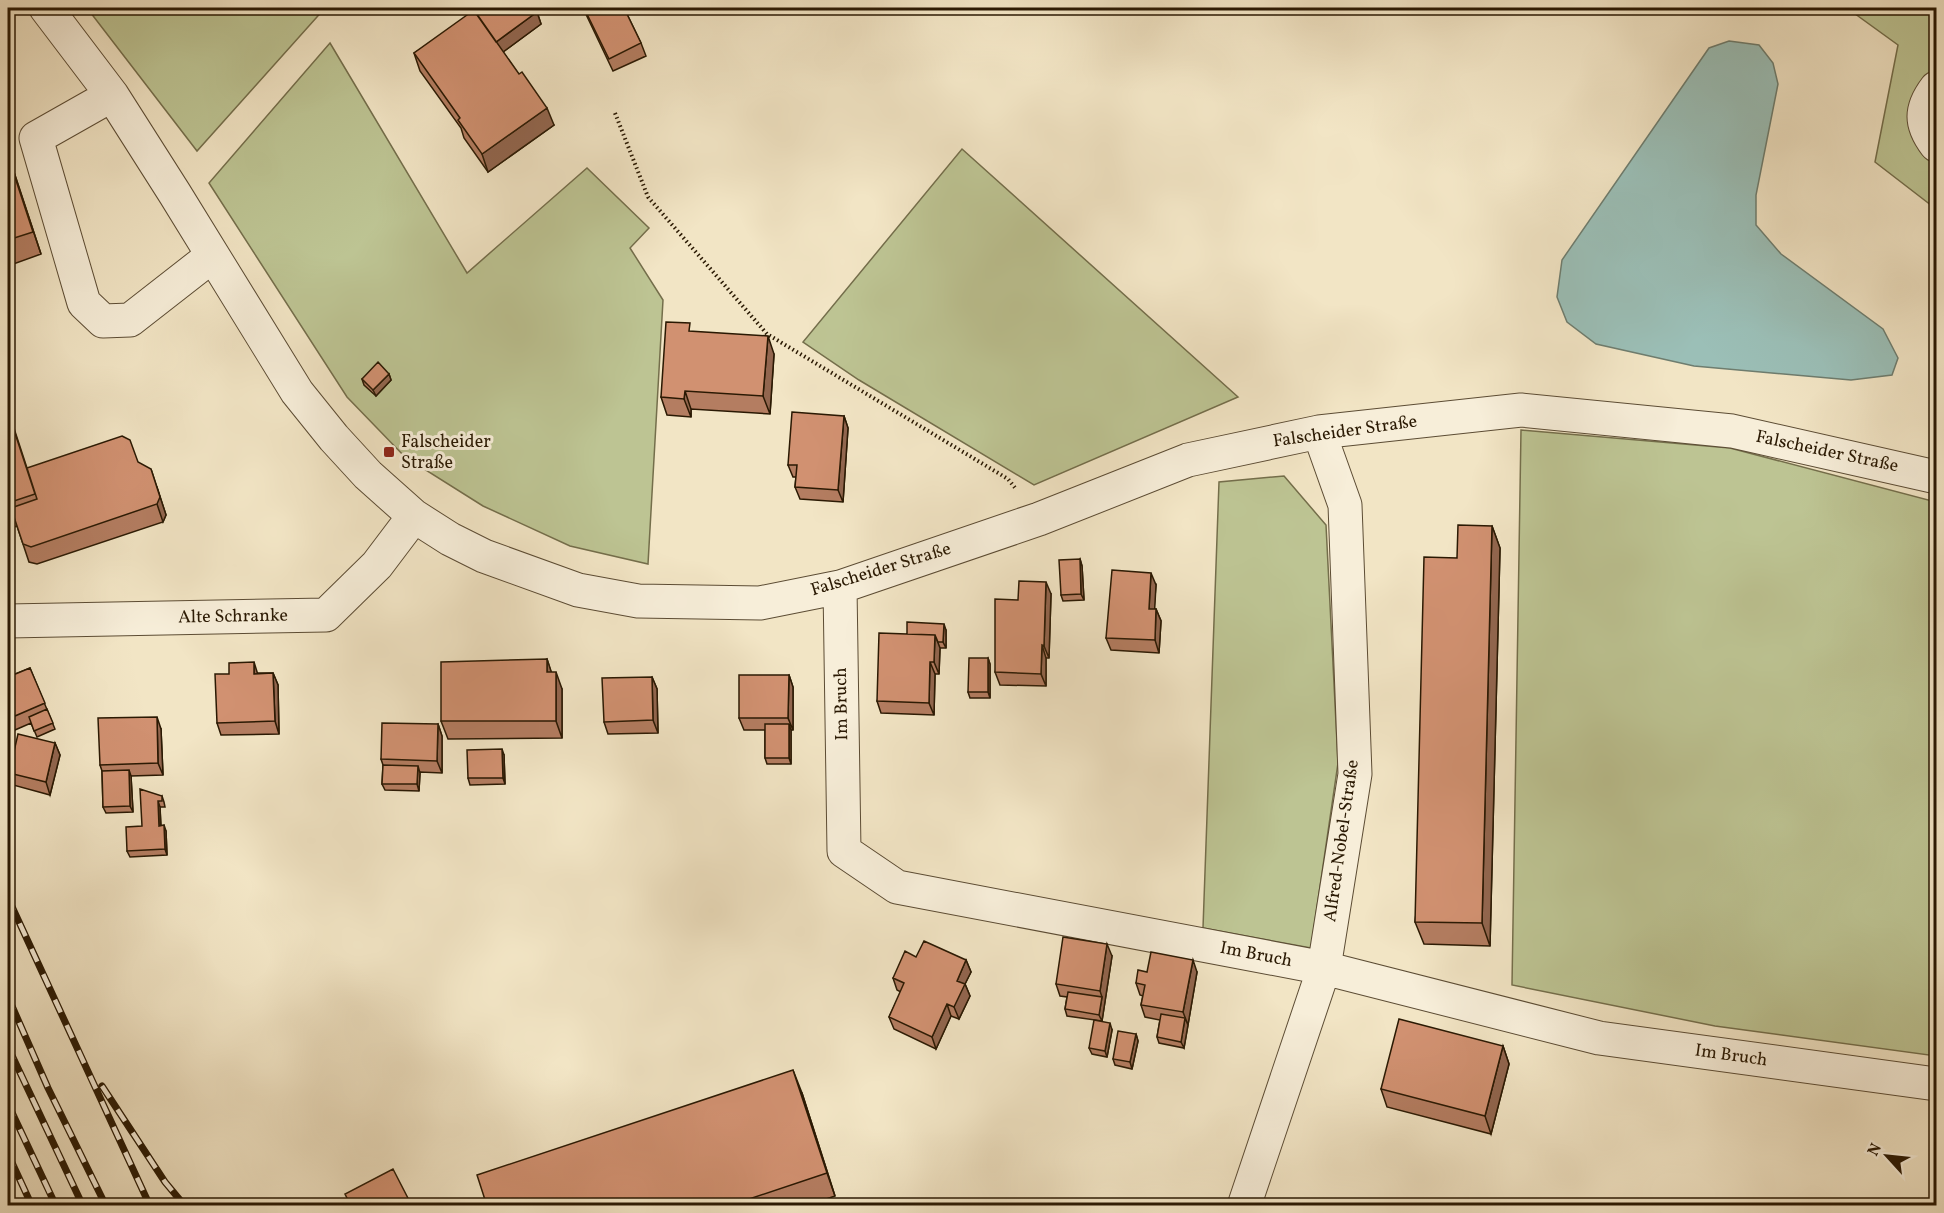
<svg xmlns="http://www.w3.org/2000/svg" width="1944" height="1213" font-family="Vollkorn,serif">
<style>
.green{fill:#bdc493;stroke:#746e4b;stroke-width:1.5}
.water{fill:#9bbfb7;stroke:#6e7d6f;stroke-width:1.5}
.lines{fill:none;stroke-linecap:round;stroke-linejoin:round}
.minor-casing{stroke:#5c4c34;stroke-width:35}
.path{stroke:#2a1903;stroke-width:4;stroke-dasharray:1.5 3;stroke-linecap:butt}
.minor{stroke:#f7eed9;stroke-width:33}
.rail-casing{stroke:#2a1903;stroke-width:7}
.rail{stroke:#f7eed9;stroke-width:4.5;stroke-dasharray:14;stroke-linecap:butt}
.wall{fill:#b47d61;stroke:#2a1903;stroke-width:1.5}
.shaded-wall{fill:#92664f;stroke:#2a1903;stroke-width:1.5}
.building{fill:#d19171;stroke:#2a1903;stroke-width:1.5}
.poi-dot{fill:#8f2418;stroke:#f7eed9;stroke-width:2}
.labels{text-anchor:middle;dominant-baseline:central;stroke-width:6;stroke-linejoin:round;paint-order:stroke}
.street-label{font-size:18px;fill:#2a1903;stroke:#f7eed9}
.poi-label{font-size:18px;fill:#2a1903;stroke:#f7eed9;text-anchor:start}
</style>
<rect width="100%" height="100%" fill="#f2e5c5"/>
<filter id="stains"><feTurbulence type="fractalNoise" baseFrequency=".00333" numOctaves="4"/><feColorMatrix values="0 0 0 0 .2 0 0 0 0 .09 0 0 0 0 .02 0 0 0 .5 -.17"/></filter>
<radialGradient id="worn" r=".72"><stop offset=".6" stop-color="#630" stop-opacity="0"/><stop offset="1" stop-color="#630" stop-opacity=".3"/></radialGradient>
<path class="green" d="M87,8H325L197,151Z
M1847,8H1936V209L1875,162L1898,45Z
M330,43L467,273L587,168L649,228L630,248L663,300L648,564L570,546L483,506L405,457L347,397L209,183Z
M962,149L1238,397L1034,485L859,380L803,342Z
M1521,430L1730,448L1936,502V1056L1715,1026L1512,985Z
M1284,476L1326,525L1338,763L1311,948L1203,928L1219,482Z"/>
<path class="water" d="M1729,41L1759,45L1773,63L1778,84L1756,195V225L1781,254L1883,329L1898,358L1892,375L1851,380L1694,366L1596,344L1567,322L1557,297L1562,260L1709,48Z"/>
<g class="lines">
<g class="minor-casing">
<path id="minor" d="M46,8L112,95L175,194L297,392L334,438L368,475L414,516L450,539L484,556L578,590L638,601L760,603L840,587L1039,519L1188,460L1319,432L1521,410L1732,431L1936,477
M1936,88C1920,109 1920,124 1936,145
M112,95L36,138L84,303L103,321L130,320L212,256
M840,587L844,851L897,887L1324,968L1599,1038L1936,1084
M8,621L326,615L377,565L414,516
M1244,1206L1324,968L1355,774L1345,505L1319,432"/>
</g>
<path class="path" d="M615,113L648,197L767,334L1008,479L1016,489"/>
<use href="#minor" class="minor"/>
<g class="rail-casing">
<path id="rail" d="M8,898L150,1206
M8,997L48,1088L106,1206
M8,1047L83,1206
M102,1086L165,1182L185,1206
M8,1104L56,1206
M8,1154L32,1206"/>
</g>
<use href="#rail" class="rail"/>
</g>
<path class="wall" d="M583,8H624L641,43L646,56L613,71Z
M537,12L541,24L503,52L554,125L488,172L464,138L461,128L420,71L414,53L477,15Z
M8,154L41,254L8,266Z
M693,332L774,354L770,414L691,409V417L667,415L661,397Z
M389,374L391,380L376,396L364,385L362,379Z
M8,410L27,468L138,463L157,487L166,515L163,522L37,564L29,562L17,526L8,529Z
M844,416L848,428L843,502L800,499L795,487L796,477H793L788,465Z
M1492,526L1500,548L1490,946L1424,944L1415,922L1457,558Z
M1080,559L1082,566L1084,600L1063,601L1061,595Z
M1156,585L1154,609H1156L1161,621L1159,653L1111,650L1106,638Z
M1051,594L1049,658H1046V686L1000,685L995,672L1018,600Z
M946,630V648H940L939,674H935L934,715L881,713L877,701L907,634Z
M988,658L990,664V698H970L968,692Z
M547,659L551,672L562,689V738L448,739L441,721Z
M30,668L55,729L37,737L31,723L8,733V677Z
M258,673H273L278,685L279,734L221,735L217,723Z
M789,675L793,687V730H791V764H767L765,758V730H744L739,718Z
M652,677L657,689L658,733L608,734L604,722Z
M438,724L442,736V773L420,772L419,791L385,790L382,784L383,765L381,759Z
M161,729L163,775L131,776L133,812L106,813L103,807L102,771L100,765Z
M55,743L60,755L50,795L13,785L9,773Z
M504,755L505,784L470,785L468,778Z
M162,796L164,802L165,807H160L161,825L166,831L167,855L130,857L127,851Z
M1112,956L1102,1021L1067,1016L1065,1009L1067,997L1060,996L1056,984Z
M916,957L966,960L971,972L965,984L970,996L959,1019L951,1016L936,1049L894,1029L889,1017L901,992L897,990L893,978Z
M1147,972H1197L1184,1048L1159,1043L1157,1037L1160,1020L1145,1017L1141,1005L1143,996L1140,995L1136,983Z
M1112,1030L1107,1057L1092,1054L1089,1048Z
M1136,1034L1138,1041L1132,1069L1115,1065L1113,1059Z
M1503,1046L1509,1064L1491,1134L1387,1107L1381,1089Z
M802,1093L835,1196L806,1206H487Z"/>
<path class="shaded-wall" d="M537,12L541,24L499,55L495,43Z
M547,108L554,125L488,172L482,154Z
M8,154L41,254L8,156Z
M768,336L774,354L770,414L763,396Z
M389,374L391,380L376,396L373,390Z
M685,391L691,409V417L684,399Z
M844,416L848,428L843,502L838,490Z
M151,469L166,515L163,522L157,504Z
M1492,526L1500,548L1490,946L1482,923Z
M1080,559L1082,566L1084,600L1081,594Z
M1151,573L1156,585L1154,621L1149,609Z
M1046,582L1051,594L1049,658L1044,646Z
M1156,609L1161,621L1159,653L1155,640Z
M944,624L946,630V648L943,642Z
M935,635L940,648L939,674L934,662Z
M1042,645L1046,658V686L1041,674Z
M988,658L990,664V698L988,692Z
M547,659L553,677L547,672Z
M254,662L258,675L254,674Z
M930,662L935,674L934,715L929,703Z
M556,672L562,689V738L556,721Z
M273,673L278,685L279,734L275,721Z
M789,675L793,687V730L788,718Z
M652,677L657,689L658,733L653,720Z
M157,717L161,729L163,775L158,763Z
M438,724L442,736V773L437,761Z
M789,724L791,730V764L789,758Z
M55,743L60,755L50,795L46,782Z
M502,749L504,755L505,784L503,778Z
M418,766L420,773L419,791L417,784Z
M129,770L131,776L133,812L130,806Z
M158,801L160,807L161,832L159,826Z
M164,825L166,831L167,855L165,849Z
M1107,944L1112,956L1102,1021L1099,1015L1102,997L1100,991Z
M966,960L971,972L965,984L970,996L959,1019L954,1007L957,981Z
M1193,960L1197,972L1188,1025L1183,1012Z
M947,1004L951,1016L936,1049L932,1037Z
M1185,1018L1188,1025L1184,1048L1181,1042Z
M1110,1023L1112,1030L1107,1057L1105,1051Z
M1136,1034L1138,1041L1132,1069L1130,1062Z
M1503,1046L1509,1064L1491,1134L1485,1116Z
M793,1070L802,1093L835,1196L827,1173Z"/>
<path class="building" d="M488,8H533L537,12L496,42L477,15Z
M584,8H624L641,43L609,59Z
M474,10L519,74L522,72L547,108L482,154L458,120L460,118L414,53Z
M8,156L33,232L8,240Z
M666,322L690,323L689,331L768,336L763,396L685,391L684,399L661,397Z
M378,362L389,374L373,390L362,379Z
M8,412L35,494L8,503Z
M792,412L844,416L838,490L795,487L797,465H788Z
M122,436L130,440L138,462L151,469L160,497L157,504L31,547L23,544L11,508L37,499L27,468Z
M1458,525L1492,526L1482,923L1415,922L1424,557L1457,558Z
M1080,559L1081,594L1061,595L1059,560Z
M1112,570L1151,573L1149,609H1156L1155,640L1106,638Z
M1019,581L1046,582L1044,646L1042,645L1041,674L995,672V599L1018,600Z
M907,622L944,624L943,642H938L935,635L907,634Z
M879,633L935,635L934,662H930L929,703L877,701Z
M969,658H988V692H968Z
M547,659V672H556V721H441V662Z
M254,662V674L273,673L275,721L217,723L215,674H229V663Z
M30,668L45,703L8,719V677Z
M739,675H789L788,718H739Z
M652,677L653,720L604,722L602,678Z
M47,709L53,723L34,731L29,717Z
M157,717L158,763L100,765L98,718Z
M382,723L438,724L437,761L381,759Z
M765,724H789V758H765Z
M18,734L55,743L46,782L9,773Z
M502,749L503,778H468L467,750Z
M383,765L418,766L417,784H382Z
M129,770L130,806L103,807L102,771Z
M140,789L162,796V801H158L159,826L164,825L165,849L127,851L126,827L142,826Z
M1063,937L1107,944L1100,991L1056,984Z
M924,941L966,960L957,981L965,984L954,1007L947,1004L932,1037L889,1017L904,983L893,978L905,951L916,957Z
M1151,952L1193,960L1183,1012L1141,1005L1145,985L1136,983L1138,970L1147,972Z
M1068,992L1102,997L1099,1015L1065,1009Z
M1161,1014L1185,1018L1181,1042L1157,1037Z
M1399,1019L1503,1046L1485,1116L1381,1089Z
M1094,1020L1110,1023L1105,1051L1089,1048Z
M1118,1031L1136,1034L1130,1062L1113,1059Z
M793,1070L827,1173L728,1206H487L477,1175Z
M393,1169L412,1206H351L345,1194Z"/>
<rect class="poi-dot" x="383" y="446" width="12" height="12" rx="3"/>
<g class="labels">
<g class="street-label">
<text transform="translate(1345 432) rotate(-8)">Falscheider Straße</text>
<text transform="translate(1827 452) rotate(12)">Falscheider Straße</text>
<text transform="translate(881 570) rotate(-17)">Falscheider Straße</text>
<text transform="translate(233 617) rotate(-1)">Alte Schranke</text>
<text transform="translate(842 704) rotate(-91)">Im Bruch</text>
<text transform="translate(1342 841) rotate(-82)">Alfred-Nobel-Straße</text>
<text transform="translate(1256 955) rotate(11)">Im Bruch</text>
<text transform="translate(1731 1056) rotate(8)">Im Bruch</text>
</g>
<g class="poi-label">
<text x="401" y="442">Falscheider<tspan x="401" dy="21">Straße</tspan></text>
</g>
</g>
<rect width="1944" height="1213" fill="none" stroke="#f2e5c5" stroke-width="30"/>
<rect x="9" y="9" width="1926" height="1195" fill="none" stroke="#2a1903" stroke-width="3"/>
<rect x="15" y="15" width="1914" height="1183" fill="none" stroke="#2a1903" stroke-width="1.5"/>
<g transform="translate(1887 1156) rotate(297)" stroke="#f7eed9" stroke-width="4.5" paint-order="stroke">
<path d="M0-4.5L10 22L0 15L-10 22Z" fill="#2a1903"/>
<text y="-9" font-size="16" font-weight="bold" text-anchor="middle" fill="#2a1903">N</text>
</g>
<rect width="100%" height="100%" filter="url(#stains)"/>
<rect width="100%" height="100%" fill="url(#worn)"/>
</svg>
